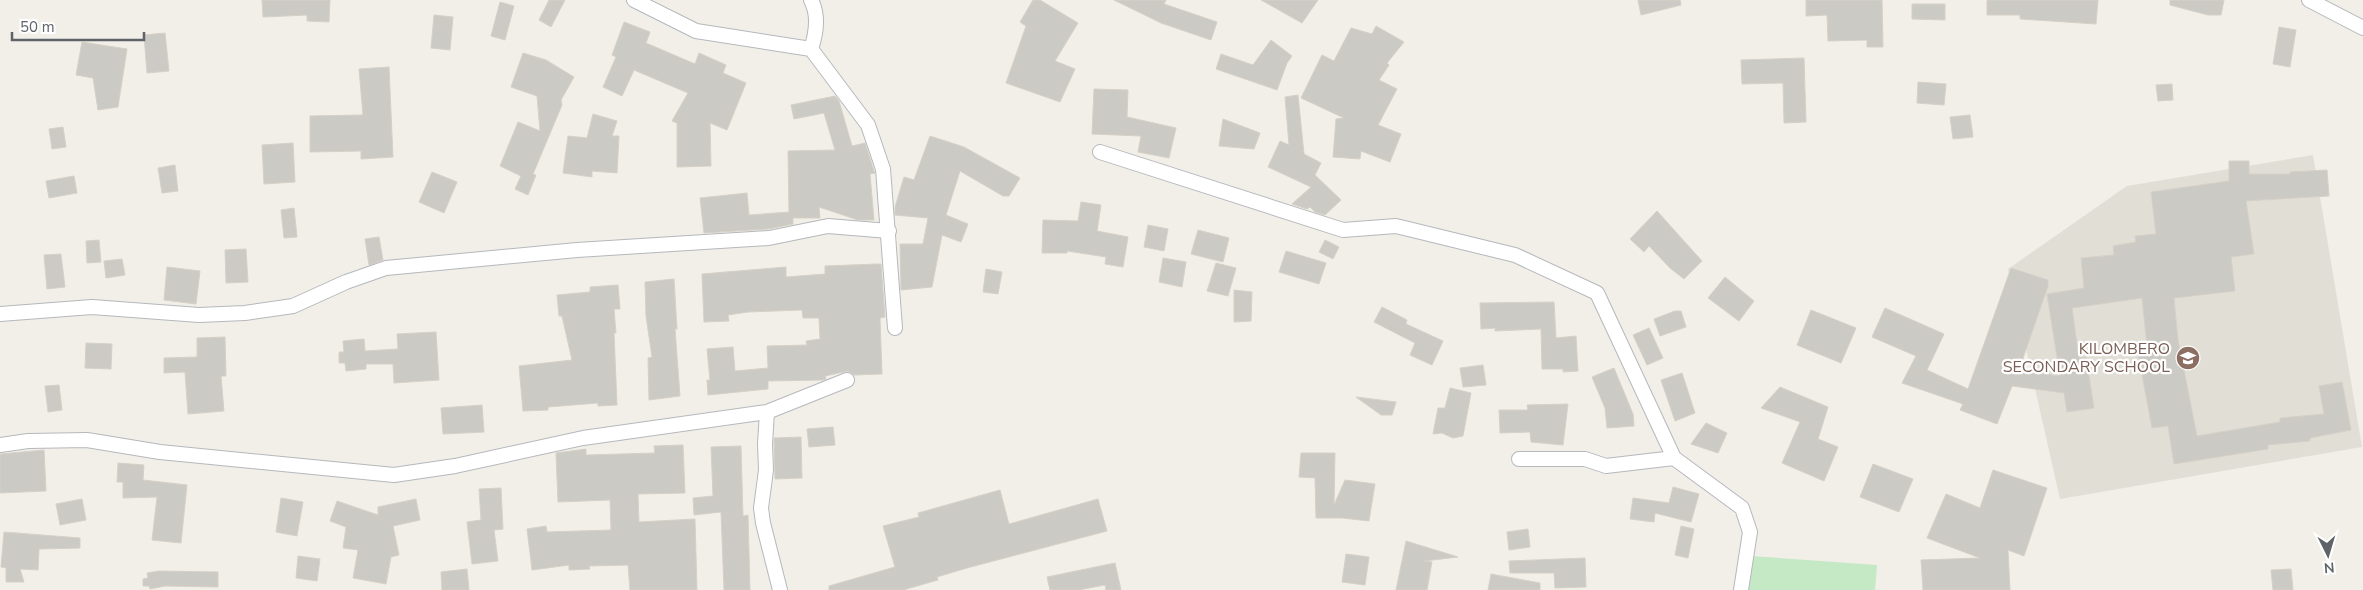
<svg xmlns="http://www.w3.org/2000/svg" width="2363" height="590" font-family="'Nunito Sans',sans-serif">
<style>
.education{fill:#e1ded6}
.garden{fill:#c5e8c5}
.building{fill:#cccac5;stroke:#d6d1c6}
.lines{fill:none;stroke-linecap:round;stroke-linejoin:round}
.street-casing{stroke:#b5b8bc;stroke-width:16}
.street{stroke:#fff;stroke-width:14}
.labels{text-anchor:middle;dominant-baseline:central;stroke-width:4.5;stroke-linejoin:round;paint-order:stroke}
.education-label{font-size:16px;fill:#785e54;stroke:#fff;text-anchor:end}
</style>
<rect width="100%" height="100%" fill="#f1efe8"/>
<path class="education" d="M2313,155L2362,447L2060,499L2008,269L2127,186Z"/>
<path class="garden" d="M1751,556L1877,565L1875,590H1748Z"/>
<path class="building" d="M262,0H330L329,22L307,21V15L263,17Z
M549,0H565L551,27L539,20Z
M1033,0H1040L1078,23L1055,61L1075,69L1060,102L1006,83L1026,26L1020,22Z
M1114,0H1166L1164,4L1217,22L1211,40L1161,23Z
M1261,0H1318L1302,23Z
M1638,0H1680L1681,5L1641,15Z
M1806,0H1882L1883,47H1867V40L1828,41L1827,15L1806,16Z
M1987,0H2098L2096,24L2020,19V15H1987Z
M2170,0H2224L2221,15H2208L2170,5Z
M500,2L514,6L505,40L491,36Z
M1912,4H1945V20L1912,19Z
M434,15L453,17L450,50L431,48Z
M624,22L650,32L646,43L695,64L699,53L726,65L723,73L746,83L727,130L710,123L711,166L677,167V123L672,121L688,93L634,70L622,96L603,87L616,57L612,55Z
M1376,26L1404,42L1387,63L1389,65L1379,80L1397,89L1378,125L1401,134L1390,162L1361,151L1360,159L1333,157L1336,119L1344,118L1301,98L1322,55L1334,61L1351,28L1372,34Z
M2279,27L2296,30L2290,67L2273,64Z
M165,33L169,71L147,73L144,35Z
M1271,40L1292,56L1287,63L1277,90L1216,69L1221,54L1253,65Z
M82,42L127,49L118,107L98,110L93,78L76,75Z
M523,53L546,60L574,77L561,100L562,105L533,174L536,175L528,195L515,189L521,176L500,166L518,122L540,131L537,96L511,87Z
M1804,58L1806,122L1784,123L1783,83L1742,84L1741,60Z
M389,67L393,157L361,159V151L310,152V116L363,115L359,69Z
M1918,82L1946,84L1944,105L1917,103Z
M2172,84L2173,100L2158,101L2156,85Z
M1094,89L1128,90L1127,117L1176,128L1169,158L1138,152L1141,136L1092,134Z
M1298,95L1304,154L1321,163L1315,175L1341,200L1325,215L1315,212L1310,207L1307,209L1292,204L1311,187L1268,167L1280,141L1289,145L1285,97Z
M835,96L839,101L852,146L865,143L874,171L875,173L870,174L874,220H858L819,207L820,218H793V224L768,229L704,233L700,198L747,193L749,215L789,212L788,151L835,150L824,113L794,119L791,105Z
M593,114L617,121L612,136H619L617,173L592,171V177L563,173L568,136L587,138Z
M1970,115L1973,137L1953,139L1950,117Z
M1223,119L1260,133L1254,149L1219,146Z
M63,127L66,147L52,149L49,129Z
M930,136L964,147L1020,178L1009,196H1003L960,171L946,215L968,224L961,242L942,235L932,287L901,290L900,244H923L928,218L895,215V207L904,177L914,180Z
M293,143L295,182L264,184L262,145Z
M2229,161H2249V174H2290V172L2327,170L2329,196L2246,201L2254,254L2231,257L2235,291L2174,298L2178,340L2197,436L2280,422V418L2324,414L2319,386L2342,382L2351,430L2310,438V441L2268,445V449L2174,464L2168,426L2152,428L2137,348L2147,346L2142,298L2072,308L2079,358L2086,357L2094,408L2067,412L2064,393L2012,386L1997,424L1960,410L1963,404L1902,383L1916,356L1872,337L1885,308L1944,334L1927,370L1968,389L2011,268L2048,280V286L2019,370L2060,376L2047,294L2084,288L2081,258L2114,255L2113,246L2136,242L2135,236L2156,234L2151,192L2229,181Z
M175,165L178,191L162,193L158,168Z
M432,172L457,182L444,213L419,202Z
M74,176L77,193L49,198L46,181Z
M1081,202L1101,205L1097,231L1128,237L1123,267L1105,264L1106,257L1067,251V253H1042L1043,220L1078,221Z
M294,208L297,237L284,238L281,210Z
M1657,211L1702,261L1684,279L1670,268L1649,246L1644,252L1630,239Z
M1148,225L1168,229L1164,251L1144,247Z
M1198,230L1229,238L1223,262L1191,254Z
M379,237L383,260L369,265L365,239Z
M99,240L101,262L87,263L86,241Z
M1325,240L1339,247L1333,259L1319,252Z
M246,249L248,282L226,283L225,250Z
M1286,251L1326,263L1319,284L1279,272Z
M61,254L65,287L47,289L44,255Z
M1163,258L1186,262L1182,287L1159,282Z
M122,259L125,275L106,278L104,261Z
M1216,263L1236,268L1228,296L1207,291Z
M877,264H881L885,317L880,318L882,374L854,375L848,371L825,376L826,379L823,380L768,381V389L708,395L707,380H710L707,349L733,347L735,371L768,368L767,346L807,345L806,341L820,339L819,318H803L802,310L748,312L728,315L729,321L704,322L702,274L786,267V277L825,274V266Z
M167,267L200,271L196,304L164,300Z
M986,269L1002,272L998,294L983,292Z
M1725,277L1754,301L1739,321L1708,298Z
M674,279L677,329H675L680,396L649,400L648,358L652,357L646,316L645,282Z
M618,285L620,309H614L616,333H614L617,405L598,406V403L548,407V410L523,411L519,366L572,360L562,316H559L557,295L590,292V287Z
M1234,290L1252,292L1251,321L1234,322Z
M1554,302L1556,338L1576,336L1578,371L1563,372V369H1542L1541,329L1495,331V328L1481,329L1480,303Z
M1382,307L1407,320L1406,324L1443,341L1432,365L1410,355L1415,343L1374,322Z
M1811,310L1856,328L1841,363L1797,345Z
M1675,311H1681L1686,327L1660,336L1654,319Z
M1649,328L1663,358L1647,365L1633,335Z
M436,332L439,380L394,383L393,364H366V369L346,371L345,363H339V352H344L343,341L364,339L365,351L398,349L397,334Z
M225,337L226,376H221L224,411L188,414L185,372L164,373V358L197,357V338Z
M86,343L112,344L111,369L85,368Z
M1483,365L1486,385L1463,387L1460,368Z
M1614,368L1633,414L1634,426L1607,428L1605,408L1592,377Z
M1682,373L1695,413L1675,421L1661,380Z
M59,385L62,410L48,412L45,386Z
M1780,387L1828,407L1818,439L1838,447L1824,481L1782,463L1800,422L1761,408Z
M1450,388L1471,393L1463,436L1453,438L1442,433L1433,434L1438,408H1445Z
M1356,397L1396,402L1392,415H1381Z
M1568,404L1563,445L1531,442L1530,432L1500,433L1499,410H1528L1527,405Z
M482,405L484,432L443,434L441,408Z
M1706,423L1727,433L1718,453L1691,444Z
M833,427L835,445L809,447L807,429Z
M801,437L802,478L775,479L774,438Z
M683,445L685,493L638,494L639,522L695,519L697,590H630L628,565L589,566L590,569L569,570V565L532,570L527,529L546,526L547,532L611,530L610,500L558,502L556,453L586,449V455L655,453L654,446Z
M741,446L743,516L748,515L750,590H724L721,512L694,515L693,498L713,496L711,447Z
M44,450L46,491L0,493V454Z
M1301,453H1335L1334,505L1345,480L1375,484L1369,521L1342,518H1316L1315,478L1299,477Z
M118,463L144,465L143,480L187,485L181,543L152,540L157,497L123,498V482H117Z
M1873,464L1913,479L1899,512L1860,497Z
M1993,470L2047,488L2024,556L2008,550L2010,590H1923L1921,560L1980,558L1927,538L1946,494L1980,508Z
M1673,487L1699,494L1691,522L1655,513L1654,522L1630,519L1633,498L1669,503Z
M501,488L503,529L494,530L498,561L472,564L467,522L481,520L479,489Z
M1000,490L1009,524L1098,499L1107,531L967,568L937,577L938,580L903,590H829V586L895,567L883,526L919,517L918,513Z
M281,498L303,502L297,536L276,532Z
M82,499L86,520L60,525L56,504Z
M416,499L420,520L393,526L399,555L391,557L386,584L353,578L358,550L343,548L346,527L330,521L337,501L378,515V507Z
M1681,526L1694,529L1688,558L1675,555Z
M1528,529L1530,547L1509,550L1507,532Z
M4,532L80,538V548L39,549L38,570L20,569L24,582H6V568L1,567Z
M1406,541L1458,557L1424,561L1432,562L1427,590H1396Z
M1346,554L1369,557L1365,585L1342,582Z
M298,556L320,559L317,581L296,578Z
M1585,558L1586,587L1555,588L1554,573H1510L1509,561Z
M1115,563L1121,590H1106L1105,585L1079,590H1050L1047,577Z
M467,569L469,590H442L441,572Z
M2291,569L2293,590H2273L2271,570Z
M159,571L218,572V587L165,586L150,589L149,586H143V579L148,578L147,573Z
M1491,574L1540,583V590H1488Z"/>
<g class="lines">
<g class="street-casing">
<path id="street" d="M634,0L696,31L811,49L868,125L883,169L895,328
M2309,0L2363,28
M811,49C816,34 819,15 811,0
M1100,152L1343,230L1396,226L1515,255L1597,293L1674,458L1742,508L1750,532L1741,590
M0,314L92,307L199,315L245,313L293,306L346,282L386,268L577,250L769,238L828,226L889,231
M767,412L765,444L766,470L761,508L763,523L780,590
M0,445L28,441L87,440L160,452L394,475L455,466L583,438L767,412L847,380
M1519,459H1585L1606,466L1674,458"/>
</g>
<use href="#street" class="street"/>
</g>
<defs>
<g id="school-disc" transform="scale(1.25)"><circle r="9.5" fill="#8d6e63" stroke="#fff"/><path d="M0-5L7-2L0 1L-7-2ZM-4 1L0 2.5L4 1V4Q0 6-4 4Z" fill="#fff"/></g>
</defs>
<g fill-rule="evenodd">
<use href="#school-disc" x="2188" y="358"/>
</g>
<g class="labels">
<g class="education-label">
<text x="2170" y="349">KILOMBERO<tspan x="2170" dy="18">SECONDARY SCHOOL</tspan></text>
</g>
</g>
<g transform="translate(2328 555) rotate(175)" stroke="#ffffff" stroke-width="4" paint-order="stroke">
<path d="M0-4L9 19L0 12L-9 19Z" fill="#5f6368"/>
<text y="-8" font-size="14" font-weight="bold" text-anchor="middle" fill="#5f6368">N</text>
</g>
<path d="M12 32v8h132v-8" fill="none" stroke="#5f6368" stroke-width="2.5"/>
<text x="20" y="32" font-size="15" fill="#5f6368" stroke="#ffffff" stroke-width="4" paint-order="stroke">50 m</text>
</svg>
